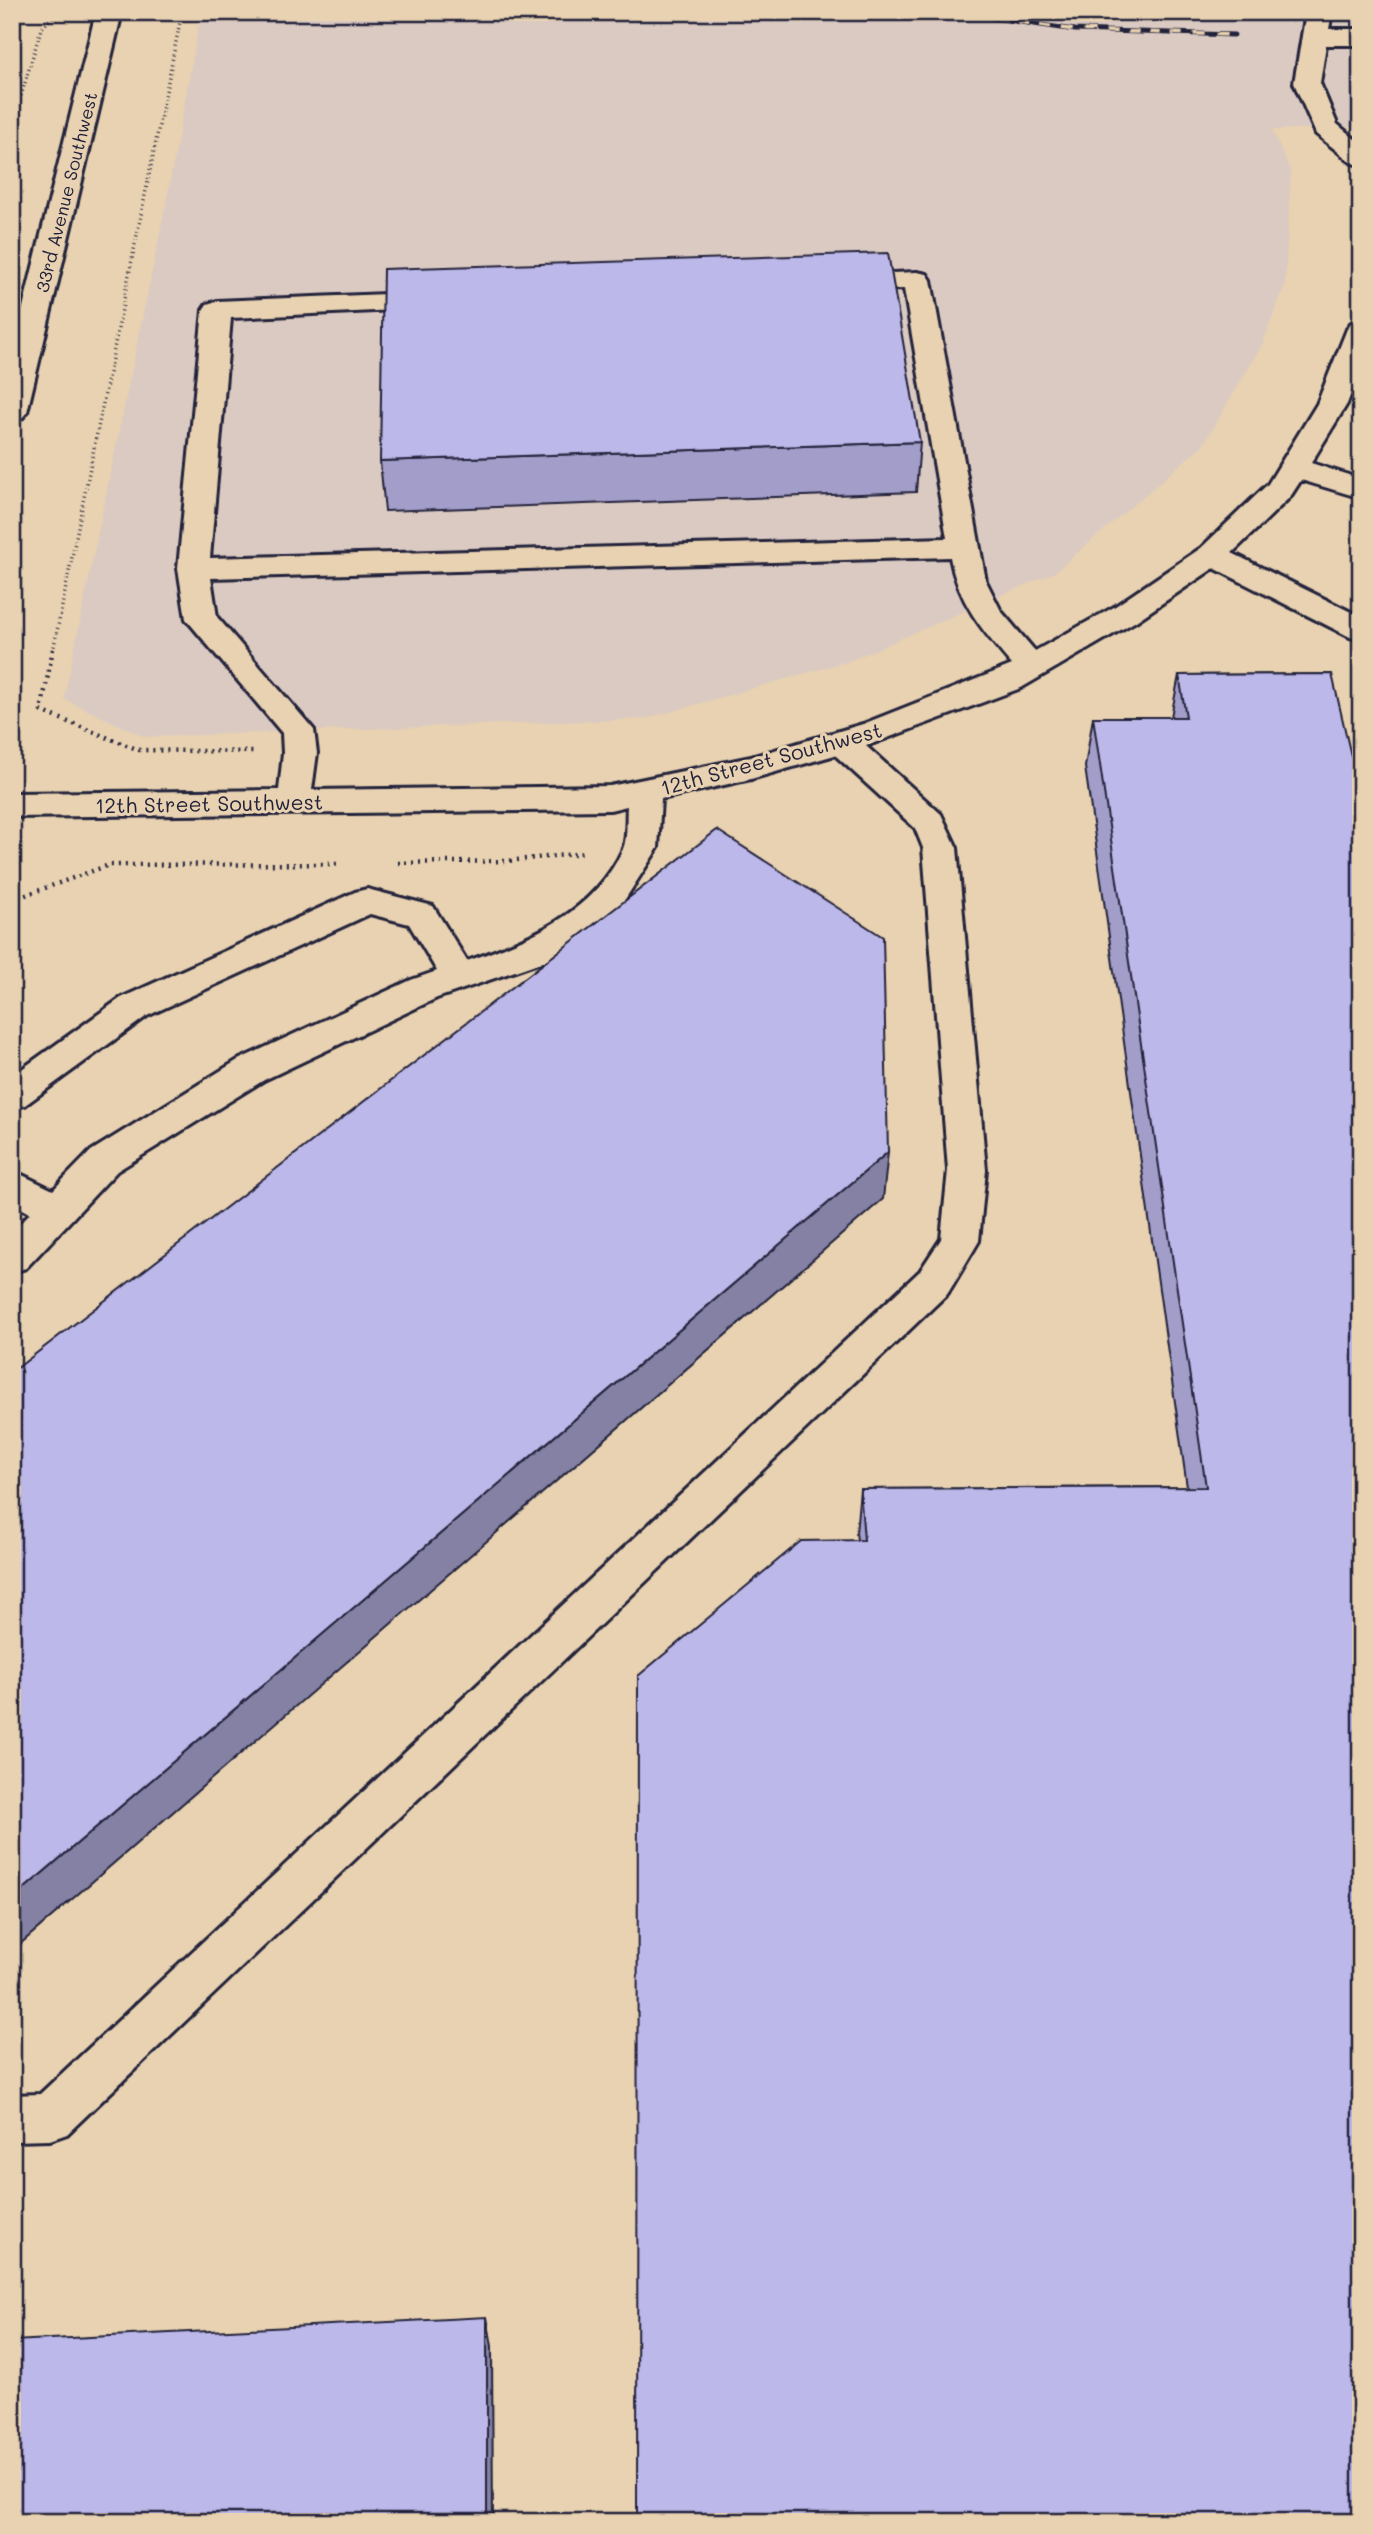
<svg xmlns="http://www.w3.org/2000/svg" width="1373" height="2534" font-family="Mali,sans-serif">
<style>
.built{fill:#dbcac2}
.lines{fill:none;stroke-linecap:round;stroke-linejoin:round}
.minor-casing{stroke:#22223b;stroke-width:6}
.path-far1{stroke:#22223b;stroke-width:3.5;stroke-dasharray:1 3.5;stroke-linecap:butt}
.path{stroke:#22223b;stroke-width:4.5;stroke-dasharray:2 5;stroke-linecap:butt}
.minor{fill:#e8d2b1;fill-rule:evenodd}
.rail-casing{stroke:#22223b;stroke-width:5}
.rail{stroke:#e8d2b1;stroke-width:3.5;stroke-dasharray:11;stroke-linecap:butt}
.wall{fill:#a39ec9;stroke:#22223b;stroke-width:2}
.shaded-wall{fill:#8481a4;stroke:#22223b;stroke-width:2}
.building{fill:#bdb8ea;stroke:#22223b;stroke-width:2}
.labels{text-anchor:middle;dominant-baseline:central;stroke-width:6;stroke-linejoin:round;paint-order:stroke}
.far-street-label{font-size:18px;fill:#22223b;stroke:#e8d2b1}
.street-label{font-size:21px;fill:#22223b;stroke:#e8d2b1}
</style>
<rect width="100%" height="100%" fill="#e8d2b1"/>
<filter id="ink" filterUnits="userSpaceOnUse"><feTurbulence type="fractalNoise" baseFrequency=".0143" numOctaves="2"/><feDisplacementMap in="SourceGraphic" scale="14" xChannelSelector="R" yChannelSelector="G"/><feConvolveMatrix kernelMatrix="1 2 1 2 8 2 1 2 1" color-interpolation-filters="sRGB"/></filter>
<g filter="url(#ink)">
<path class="built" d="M201,12H1361V127L1272,130L1291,172L1285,285L1262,345L1203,445L1055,572L849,661L645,719L145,737L64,699L167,198Z"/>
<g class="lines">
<g class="minor-casing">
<path id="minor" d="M96,12H122L27,412L22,418L12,421V352Z
M1306,12H1332L1329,29H1361V45H1326L1320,83L1337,124L1361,144V165L1352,163L1316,134L1294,83Z
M917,272L927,274L931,280L986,581L1001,611L1035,651L1114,607L1201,548L1268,484L1317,404L1347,329L1351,323L1361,320V367L1347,404L1311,463L1361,479V498L1301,480L1290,497L1232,553L1361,617V640L1350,637L1214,568L1136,621L1021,688L866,746L941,814L957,848L986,1170L979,1241L948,1293L67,2134L50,2140L12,2141V2095L40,2094L920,1271L941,1239L948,1170L923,848L915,828L835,755L751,779L661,799L658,848L613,918L547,960L437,998L264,1080L117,1171L26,1268L12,1272V1232L30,1213L12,1203V1170L53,1190L91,1151L238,1060L411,980L437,971L409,924L370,914L147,1016L25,1105L12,1109V1076L121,998L355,892L367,889L433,906L467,961C530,939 594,913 623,849C628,837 626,819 627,806L610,810L12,817V793L279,790L283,753L282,733L186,619L178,568L203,310L207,304L217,301L436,292L446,294L450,300L446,306L436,308L231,318L210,558L947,538L904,289L842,291L832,289L828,283L832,277L842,275ZM950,557C958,602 983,631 1012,665L863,724L751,757L610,786L312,790L317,753L314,730L217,617L211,578Z"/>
</g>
<path class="path-far1" d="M12,126L41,29L57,12
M53,651L182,12"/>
<path class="path" d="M53,649L41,711L139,750L254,752
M398,863L507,861L585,853
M12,900L109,865L340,864"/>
<use href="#minor" class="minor"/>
<g class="rail-casing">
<path id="rail" d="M953,12L1075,30L1234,35
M1103,12L1159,17L1293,12"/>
</g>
<use href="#rail" class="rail"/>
</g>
<path class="wall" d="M920,442L916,492L385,511L380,461Z
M1332,674L1361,2522L857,1540L856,1533L860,1489L1187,1487L1085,767L1093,717H1171L1179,675Z"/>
<path class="shaded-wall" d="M888,1152L883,1199L12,1951V1899Z
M487,2317L492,2346L493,2522H487Z"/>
<path class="building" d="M888,253L920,442L380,461L383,269Z
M1332,674L1361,799V2522H637L638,1676L801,1541L864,1540L860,1489L1206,1487L1093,717H1186L1179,675Z
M717,830L883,937L888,1152L12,1899V1372Z
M487,2317V2522H12V2341Z"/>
</g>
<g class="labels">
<g class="far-street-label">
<text transform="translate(66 192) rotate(-76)">33rd Avenue Southwest</text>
</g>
<g class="street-label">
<text transform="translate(771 758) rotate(-15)">12th Street Southwest</text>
<text transform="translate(209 803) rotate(-1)">12th Street Southwest</text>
</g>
</g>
<rect width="1373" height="2534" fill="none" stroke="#e8d2b1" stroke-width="42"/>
<rect x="21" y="21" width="1331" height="2492" fill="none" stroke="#22223b" stroke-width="2.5" filter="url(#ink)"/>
</svg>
